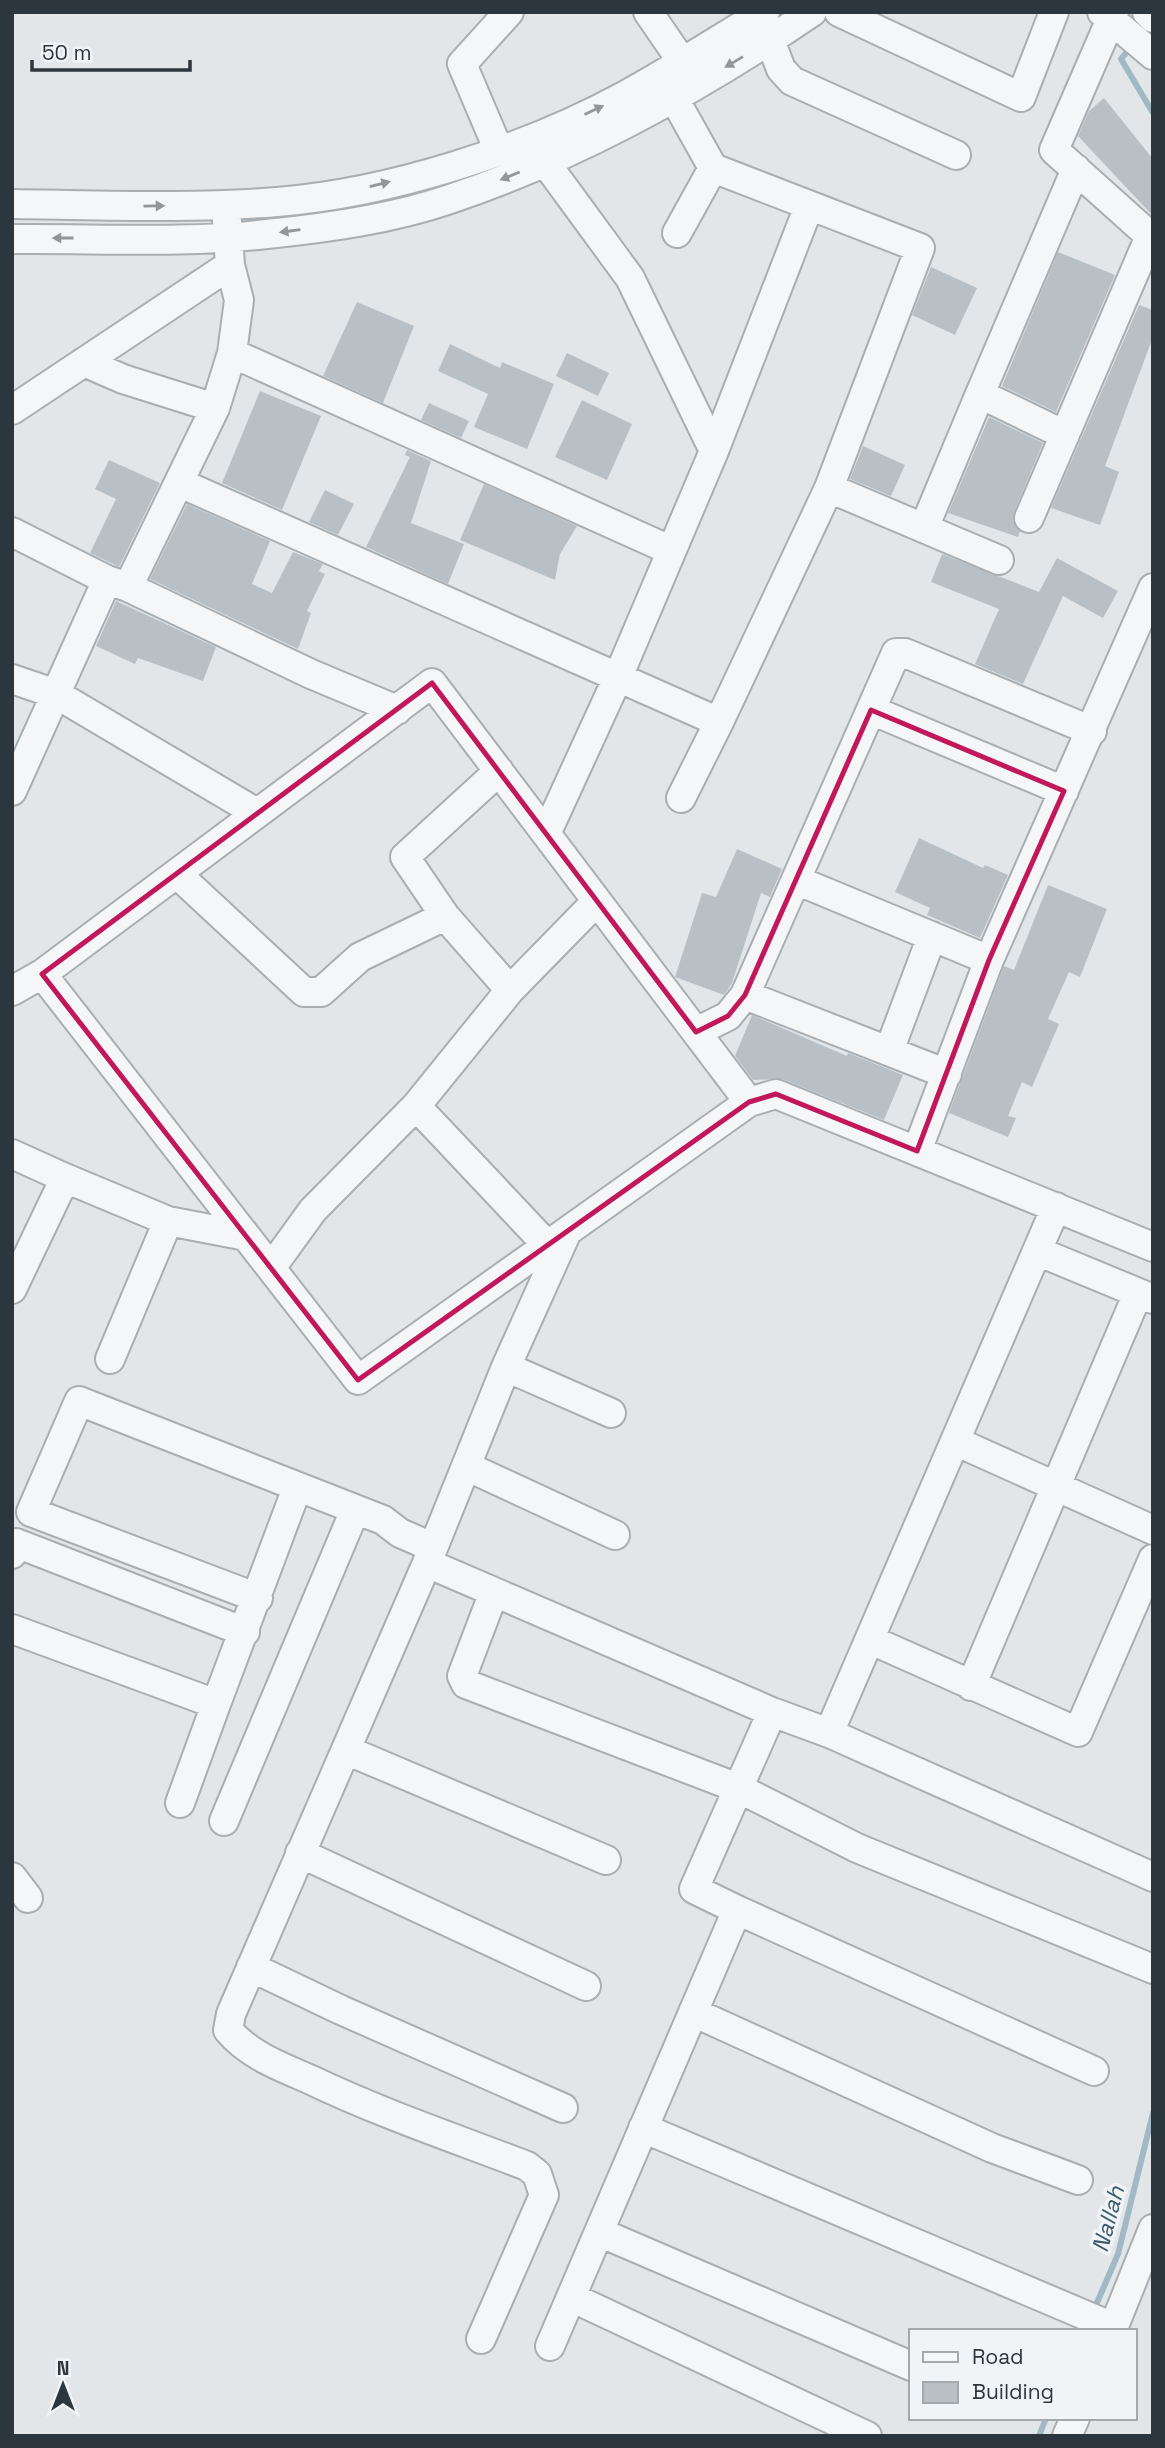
<svg xmlns="http://www.w3.org/2000/svg" width="1165" height="2448" font-family="'Space Grotesk',sans-serif">
<style>
.lines{fill:none;stroke-linecap:round;stroke-linejoin:round}
.stream{stroke:#a1b9c4;stroke-width:6}
.building{fill:#b9c0c5}
.minor-casing{stroke:#a8aeb2;stroke-width:32}
.minor{stroke:#f4f6f7;stroke-width:28}
.oneway{fill:#90969a}
.marked{fill:none;stroke:#c2185b;stroke-width:5;stroke-linejoin:round}
.labels{text-anchor:middle;dominant-baseline:central;stroke-width:7;stroke-linejoin:round;paint-order:stroke}
.water-label{font-size:23px;font-style:italic;fill:#3b5b6d;stroke:#f1f4f6}
</style>
<rect width="100%" height="100%" fill="#e2e6e8"/>
<g class="lines">
<path class="stream" d="M1133,45L1121,59L1153,113
M1093,2312L1118,2254L1153,2113
M1039,2436L1046,2418"/>
</g>
<path class="building" d="M1104,98L1153,159V216L1078,136L1089,111Z
M1058,252L1115,275L1056,412L1002,386Z
M931,267L977,288L955,335L912,315Z
M357,302L414,326L383,403L323,376Z
M1139,305L1153,310V337L1105,466L1119,472L1100,525L1051,508Z
M450,344L500,368L502,362L554,384L527,449L474,427L488,394L438,371Z
M567,353L609,373L598,396L556,376Z
M260,391L321,416L282,510L222,483Z
M582,400L632,424L607,480L555,457Z
M429,403L469,421L461,438L421,420Z
M989,417L1043,443L1014,512L1013,521L1020,531L1018,537L948,513Z
M863,446L905,465L891,496L850,479Z
M407,450L431,461L411,523L464,544L448,584L366,547L410,457L405,455Z
M109,460L160,483L119,567L90,553L116,499L95,489Z
M484,484L577,526L560,554L555,580L460,540Z
M325,490L354,504L338,535L309,522Z
M187,504L270,541L252,584L272,593L293,552L323,564L319,571L325,574L307,611L311,613L298,649L150,579Z
M942,554L1039,592L1057,558L1118,591L1103,618L1063,596L1023,684L975,664L999,609L931,582Z
M116,601L216,647L203,681L138,658L135,664L96,646Z
M919,838L983,868L985,865L1008,875L980,938L927,915L930,908L895,892Z
M737,849L782,869L770,897L761,893L732,983L724,995L675,977L702,893L716,897Z
M1048,885L1107,909L1080,977L1069,972L1048,1019L1059,1024L1032,1087L1022,1082L1008,1116L1016,1118L1008,1137L949,1113L1004,966L1014,970Z
M752,1015L847,1056L848,1053L903,1075L884,1120L782,1079L753,1080L735,1056Z"/>
<g class="lines">
<g class="minor-casing">
<path id="minor" d="M648,12L692,76
M839,12L1021,97L1054,12
M1102,12L1153,55
M1147,12L1153,18
M770,40L781,69L792,81L956,155
M675,100L713,168L920,248L829,488L999,560
M534,147L630,278L714,451L618,677L546,834
M499,151L462,64L509,12
M12,204C100,205 189,209 277,202C390,193 524,150 624,96C672,70 717,40 765,12
M227,221L230,265L239,300L232,353L215,408L128,587L311,674L397,710
M677,233L713,168
M12,239C97,238 183,244 267,234C327,228 392,219 450,199C579,156 700,88 812,12
M232,353L670,550
M84,362L123,379L215,408
M12,410L230,265
M1065,435L980,394L1076,169
M714,451L809,206
M180,483L719,722L829,488
M1029,518L1150,236L1054,150L1114,12
M924,528L980,394
M12,532L107,580
M12,679L56,694L257,813
M871,710L1064,791
M12,791L107,580L128,587
M681,798L719,722
M177,874L304,992H321L360,957L445,916L510,990L416,1106L313,1210L271,1268
M796,880L989,960
M445,916L405,857L499,771
M42,974L358,1380L749,1102L776,1094L1153,1247
M510,990L597,901
M12,991L42,974L432,683L749,1102
M696,1032L728,1016L745,995
M889,1051L932,936
M947,1074L745,995L896,653H905L1092,731
M416,1106L548,1246
M917,1151L989,960L1153,588
M12,1154L65,1178L12,1289
M65,1178L168,1221L246,1236
M566,1234L506,1367L427,1563L772,1712L829,1733L1153,1877
M1037,1251L1153,1299
M110,1359L168,1221
M506,1367L611,1413
M955,1441L1153,1530
M466,1466L615,1535
M12,1554L16,1543L245,1632
M427,1563L231,2014L228,2030C249,2055 279,2066 309,2079C380,2113 454,2138 527,2166L537,2174L544,2195L481,2339
M494,1592L462,1676L466,1684L738,1788L857,1848L1153,1969
M258,1598L31,1512L79,1401L383,1520L400,1533L432,1547
M12,1629L216,1704L297,1488
M871,1640L1078,1732L1153,1559
M971,1686L1138,1293
M829,1733L1056,1207
M346,1750L606,1860
M180,1803L216,1704
M224,1821L355,1510
M300,1853L586,1986
M12,1877L28,1898
M737,1910L1094,2071
M251,1967L341,2010L563,2108
M693,2012L992,2148L1078,2180
M643,2128L1113,2327
M599,2232L911,2366
M571,2297L867,2436
M1112,2331L1153,2229
M550,2346L737,1910L694,1889L772,1712
M1067,2436L1075,2418"/>
</g>
<use href="#minor" class="minor"/>
</g>
<defs><path id="oneway-solid" d="M-6-.8H1V-3.2L6.5 0L1 3.2V.8H-6Z" transform="scale(1.75)"/></defs>
<g class="oneway">
<use href="#oneway-solid" transform="translate(734 62) rotate(149)"/>
<use href="#oneway-solid" transform="translate(594 110) rotate(-25)"/>
<use href="#oneway-solid" transform="translate(510 176) rotate(158)"/>
<use href="#oneway-solid" transform="translate(380 184) rotate(-14)"/>
<use href="#oneway-solid" transform="translate(154 206) rotate(-1)"/>
<use href="#oneway-solid" transform="translate(290 231) rotate(172)"/>
<use href="#oneway-solid" transform="translate(63 238) rotate(180)"/>
</g>
<path class="marked" d="M432,683L696,1032L728,1016L745,995L871,710L1064,791L989,960L917,1151L776,1094L749,1102L358,1380L42,974Z"/>
<g class="labels">
<g class="water-label">
<text transform="translate(1108 2219) rotate(-75)">Nallah</text>
</g>
</g>
<rect width="1165" height="2448" fill="none" stroke="#2c363e" stroke-width="28"/>
<rect x="909" y="2329" width="228" height="91" fill="#f1f4f6" stroke="#a2a8ac" stroke-width="2"/>
<rect x="923" y="2352" width="35" height="10" fill="#f4f6f7" stroke="#a2a8ac" stroke-width="2"/>
<text x="972" y="2364" font-size="21" fill="#2c363e">Road</text>
<rect x="923" y="2382" width="35" height="21" fill="#b9c0c5" stroke="#a2a8ac" stroke-width="2"/>
<text x="972" y="2399" font-size="21" fill="#2c363e">Building</text>
<g transform="translate(63 2385)" stroke="#f1f4f6" stroke-width="5" paint-order="stroke">
<path d="M0-5L12 26L0 18L-12 26Z" fill="#2c363e"/>
<text y="-10" font-size="19" font-weight="bold" text-anchor="middle" fill="#2c363e">N</text>
</g>
<path d="M32 60v10h158v-10" fill="none" stroke="#2c363e" stroke-width="3.5"/>
<text x="42" y="60" font-size="21" fill="#2c363e" stroke="#f1f4f6" stroke-width="5" paint-order="stroke">50 m</text>
</svg>
